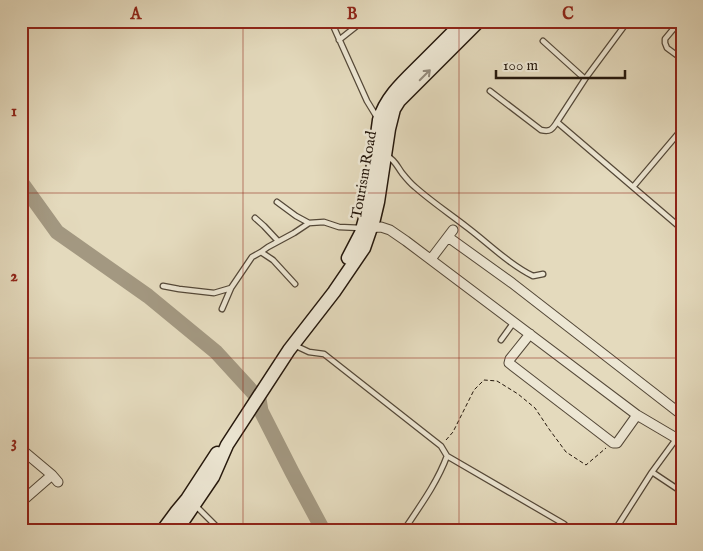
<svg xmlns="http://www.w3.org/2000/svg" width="703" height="551" font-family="'IM FELL English',serif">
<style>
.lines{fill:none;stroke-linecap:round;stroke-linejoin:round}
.river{stroke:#a39881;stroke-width:15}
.service-casing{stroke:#544838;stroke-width:7}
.minor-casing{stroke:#544838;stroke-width:11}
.secondary-casing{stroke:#24170c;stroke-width:15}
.path{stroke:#24170c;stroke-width:1;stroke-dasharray:4 2.5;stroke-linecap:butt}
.service{stroke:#ede7d4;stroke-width:4.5}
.minor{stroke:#ede7d4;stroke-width:9}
.secondary{stroke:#ede7d4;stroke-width:12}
.oneway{stroke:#93897a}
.grid{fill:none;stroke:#8f2418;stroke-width:1;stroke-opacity:0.55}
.labels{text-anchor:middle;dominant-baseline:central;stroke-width:5;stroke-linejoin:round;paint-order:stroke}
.street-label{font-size:15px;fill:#24170c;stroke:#ede7d4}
.neatline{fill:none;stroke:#8f2418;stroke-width:2}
.grid-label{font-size:16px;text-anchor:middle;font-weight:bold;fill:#8f2418}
</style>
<rect width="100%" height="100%" fill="#e4dabd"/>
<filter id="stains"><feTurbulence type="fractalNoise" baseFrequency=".004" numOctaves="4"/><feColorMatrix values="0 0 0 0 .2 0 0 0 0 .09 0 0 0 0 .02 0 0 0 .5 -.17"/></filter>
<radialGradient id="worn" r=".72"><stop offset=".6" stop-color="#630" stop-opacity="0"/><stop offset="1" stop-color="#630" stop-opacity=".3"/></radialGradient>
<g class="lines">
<path class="river" d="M21,182L57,232L148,296L216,352L259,399L261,411L292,472L323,530"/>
<g class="service-casing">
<path id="service" d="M331,21L367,101L378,119
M628,21L585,79L557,122L682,229
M680,21L665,39V43L667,48L682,59
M497,25L501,21
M339,40L363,21
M543,41L585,79
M490,91L541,130C550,132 552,130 557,122
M387,156C395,160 397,166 402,173C406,178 410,183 415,187C432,202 450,214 468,228C489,244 509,264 533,276L543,274
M633,187L682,129
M277,202L296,216L309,223
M255,218L264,226L278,241
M261,252L268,247L294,233L309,223L324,222L339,227L361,228
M163,286L179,289L214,293L231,288L252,257L261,252L273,260L295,284
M222,309L231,288
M501,340L514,322
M294,345L309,352L324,354L441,446L447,456C437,483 420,506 404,530
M447,456L564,524L570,530
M652,472L682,492
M196,506L220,530
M615,530L652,472L682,431"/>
</g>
<g class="minor-casing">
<path id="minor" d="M367,228L381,227L390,230L406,241L637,415L676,438
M448,237L512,283L682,415
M431,259L453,230
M530,334L510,359L509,363L613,443H617L637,415
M21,449L52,475L58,482
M21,502L52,475"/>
</g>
<g class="secondary-casing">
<path id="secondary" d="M348,258L361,233L366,215L379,120C386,96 405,80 423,62C436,49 450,35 464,21
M163,530L177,511L187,499L217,453
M177,530L213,477L227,445L289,350L334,292L364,248L374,219L378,202L389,129L394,109L399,101L479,21"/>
</g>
<path class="path" d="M446,440L453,432L474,390L484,380L497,381L518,394L535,408L549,429L566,452L586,465L606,448"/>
<use href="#service" class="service"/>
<use href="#minor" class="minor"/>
<use href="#secondary" class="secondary"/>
</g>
<defs><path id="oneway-shaft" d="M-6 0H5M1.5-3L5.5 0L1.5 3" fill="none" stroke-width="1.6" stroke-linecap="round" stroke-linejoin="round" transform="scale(1.25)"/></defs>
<use class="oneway" href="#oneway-shaft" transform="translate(425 75) rotate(-45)"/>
<path class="grid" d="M243,21V530M459,21V530M21,193H682M21,358H682"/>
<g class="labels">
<g class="street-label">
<text transform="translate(364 175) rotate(-80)">Tourism Road</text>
</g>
</g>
<rect width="703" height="551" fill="none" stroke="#e4dabd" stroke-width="55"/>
<path d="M496 70v8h129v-8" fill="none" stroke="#24170c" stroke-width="2.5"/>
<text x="503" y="70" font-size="15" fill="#24170c" stroke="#ede7d4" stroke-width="4" paint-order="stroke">100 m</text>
<rect x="28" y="28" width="648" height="496" class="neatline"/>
<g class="grid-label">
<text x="136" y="19">A</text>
<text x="352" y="19">B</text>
<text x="568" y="19">C</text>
<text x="14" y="116">1</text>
<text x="14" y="281">2</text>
<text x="14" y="447">3</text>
</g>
<rect width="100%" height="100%" filter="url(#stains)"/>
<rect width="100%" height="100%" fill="url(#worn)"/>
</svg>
